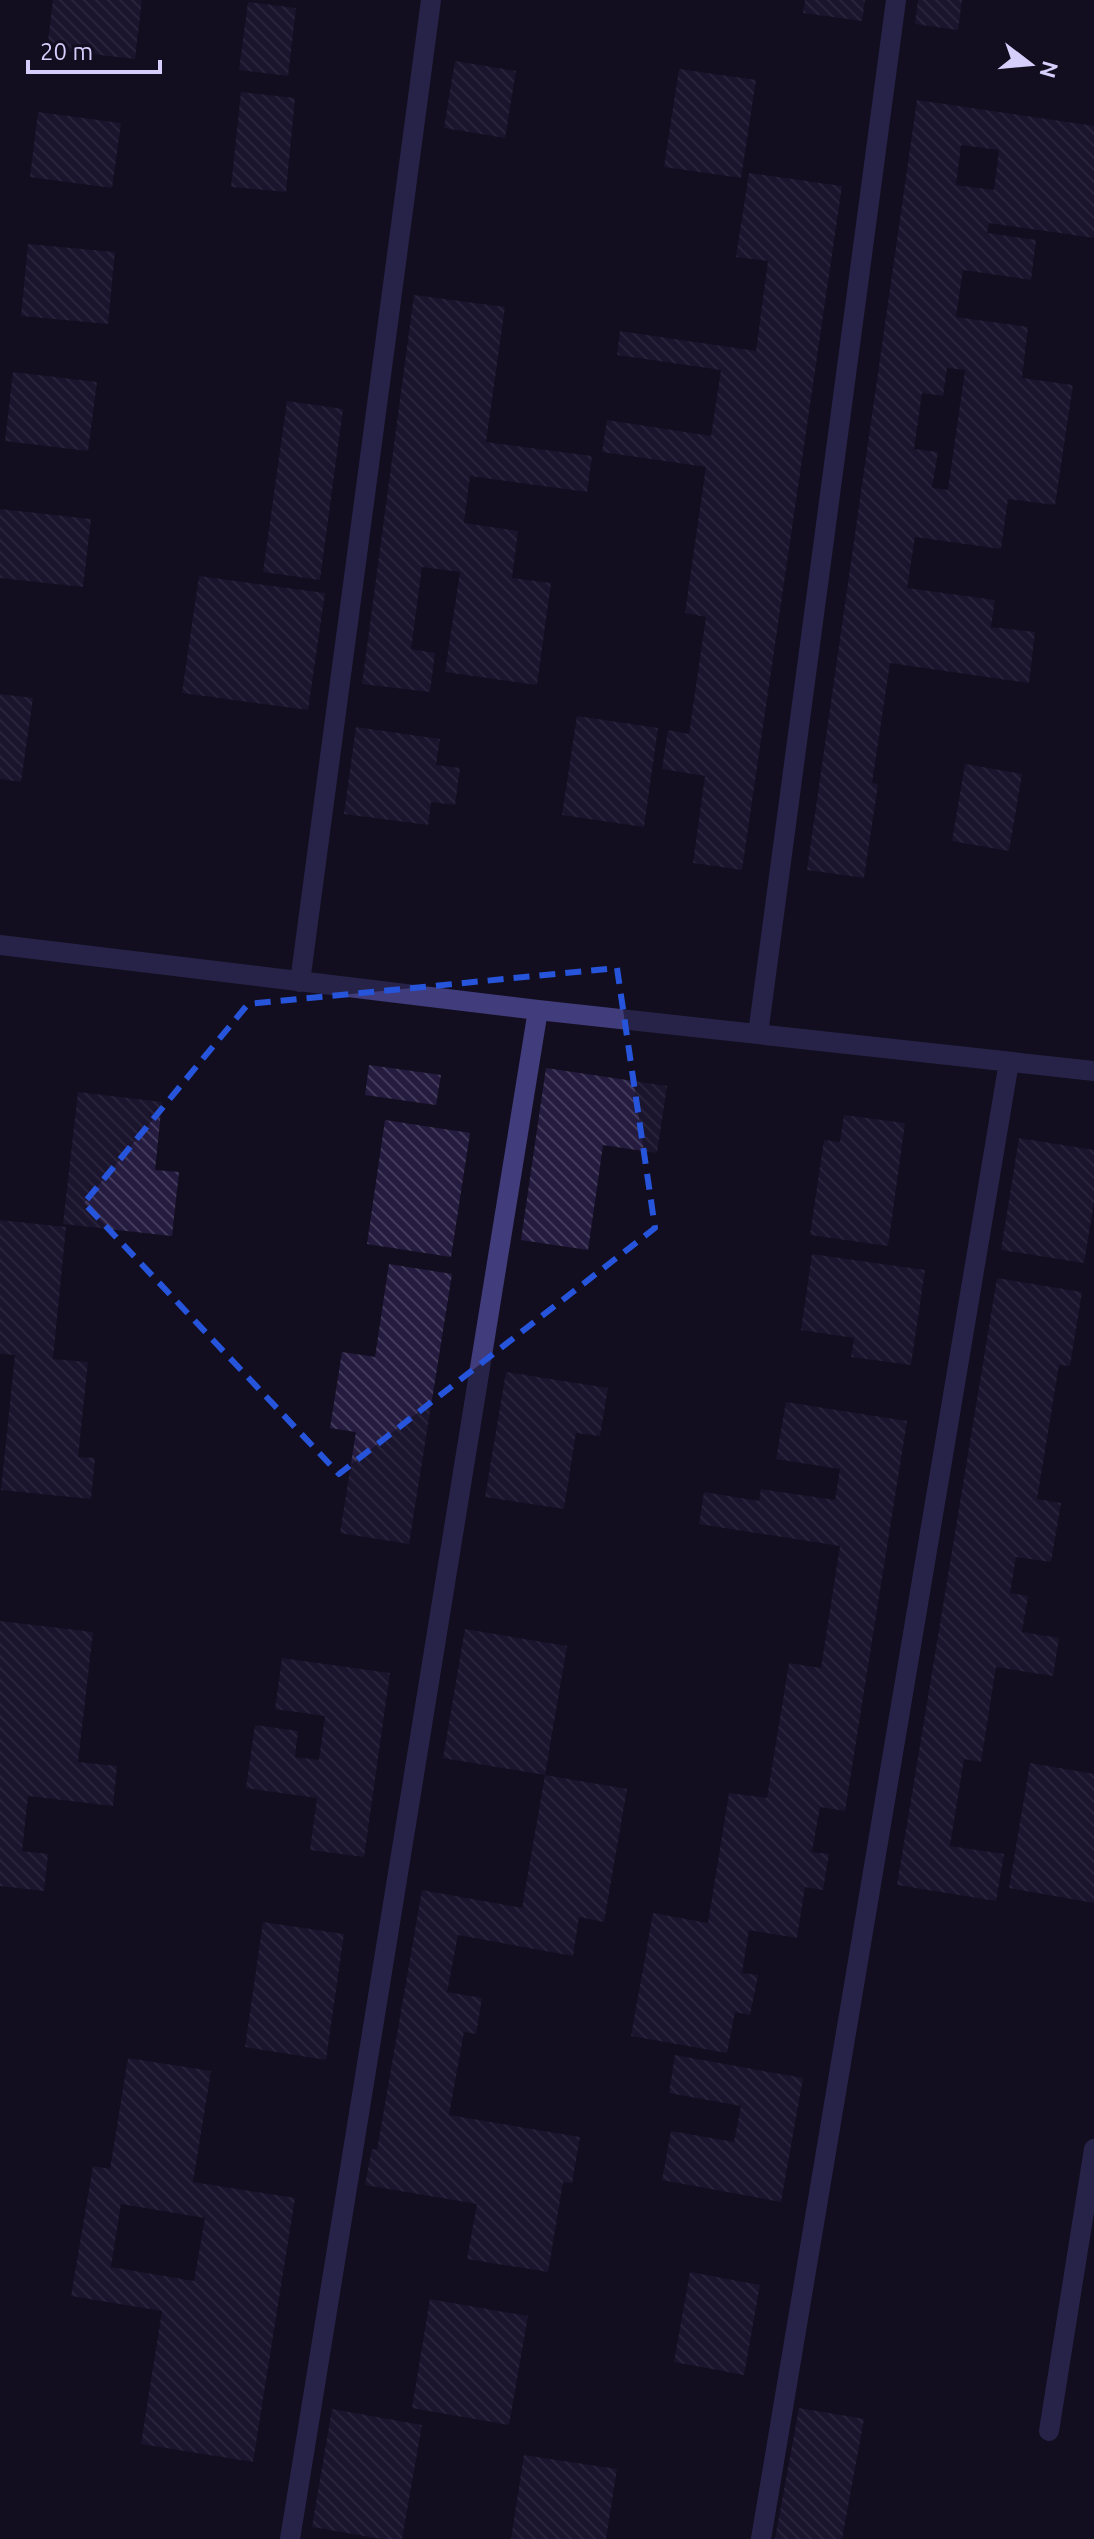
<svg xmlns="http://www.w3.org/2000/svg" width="1094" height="2539" font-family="Ubuntu,sans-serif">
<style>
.building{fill:url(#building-back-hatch);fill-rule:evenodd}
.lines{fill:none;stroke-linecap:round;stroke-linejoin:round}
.minor{stroke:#413c7b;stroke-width:20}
.marked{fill:none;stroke:#2654da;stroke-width:6;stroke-dasharray:16 10;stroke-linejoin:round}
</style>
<defs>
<pattern id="building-back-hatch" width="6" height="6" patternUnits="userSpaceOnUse" patternTransform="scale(2)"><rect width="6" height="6" fill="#241b3f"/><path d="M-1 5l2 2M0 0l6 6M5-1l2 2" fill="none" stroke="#433b5c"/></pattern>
</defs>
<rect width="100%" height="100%" fill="#120e1f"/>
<path class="building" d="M53,0H142L135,59L47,49Z
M805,0H865L862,21L803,13Z
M918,0H962L958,30L915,24Z
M248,2L296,8L288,76L239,70Z
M455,61L516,71L505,138L444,128Z
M679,69L756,80L741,178L664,167Z
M241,92L295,98L286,192L231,187Z
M917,100L1094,126V238L989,223L987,233L1036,240L1031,280L963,270L956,317L1028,327L1022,378L1073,385L1055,505L1008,499L1001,549L915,537L907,588L995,600L991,627L1035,632L1029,683L890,663L872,783L878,784L864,878L807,870ZM961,145L999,150L994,190L956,185ZM947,368L965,370L948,490L932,488L938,452L914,449L922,393L943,396Z
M38,112L121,123L112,188L30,177Z
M749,173L842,186L742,870L693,863L705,776L662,769L668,730L689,734L706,617L685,613L706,467L602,452L607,420L711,436L721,370L617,355L620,331L756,351L768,261L736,257Z
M28,244L115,252L108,324L21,316Z
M414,295L505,307L486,442L592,456L587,492L470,476L464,523L518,531L512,578L551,583L537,685L445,672L460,572L422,567L411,649L435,653L430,692L362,684Z
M13,372L97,382L88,451L5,441Z
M287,401L343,409L320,580L263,572Z
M0,509L91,519L83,587L0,578Z
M199,576L325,593L308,710L182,693Z
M0,694L33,698L21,782L0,779Z
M577,716L658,728L644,827L562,815Z
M356,727L440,739L436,765L460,768L455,805L431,802L428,825L344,814Z
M965,764L1022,774L1009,851L952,841Z
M369,1065L441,1075L436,1105L365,1095Z
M546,1068L667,1086L657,1153L603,1145L588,1250L521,1240Z
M78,1092L162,1102L155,1170L179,1172L172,1236L63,1224Z
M844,1115L905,1123L888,1246L810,1235L824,1140L840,1142Z
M385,1120L470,1133L451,1257L367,1244Z
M1019,1138L1094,1150V1202L1084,1263L1001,1250Z
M0,1220L66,1227L53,1359L88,1362L78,1457L95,1458L91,1499L1,1490L15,1355L0,1354Z
M812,1254L925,1270L911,1365L851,1357L854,1338L801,1330Z
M389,1264L452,1274L409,1544L340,1533L356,1432L330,1428L342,1352L375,1357Z
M997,1278L1082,1292L1070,1366L1059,1365L1037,1499L1061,1503L1051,1562L1016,1557L1010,1593L1028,1596L1022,1632L1059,1638L1053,1676L996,1667L981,1762L964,1759L950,1846L1004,1854L996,1901L897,1885Z
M506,1372L608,1388L600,1436L576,1433L564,1509L485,1497Z
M786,1402L907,1421L845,1811L820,1807L812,1852L829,1854L823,1890L805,1887L797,1938L749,1930L742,1973L758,1975L750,2015L735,2012L727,2053L631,2036L653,1913L708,1923L729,1793L767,1798L789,1663L821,1668L840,1546L699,1524L704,1492L759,1501L761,1489L835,1500L840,1469L776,1459Z
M0,1621L93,1632L78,1762L117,1766L113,1806L28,1796L22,1851L48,1854L44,1891L0,1886Z
M465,1629L567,1646L545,1775L627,1789L604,1922L579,1917L573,1956L458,1935L447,1992L482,1998L476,2034L464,2032L449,2115L580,2137L572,2183L563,2182L548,2272L467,2259L477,2204L365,2185L372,2149L377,2150L422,1890L522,1908L545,1775L443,1758Z
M282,1658L390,1673L364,1857L310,1850L317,1798L246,1788L255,1725L298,1731L295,1757L319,1760L325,1716L275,1709Z
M1030,1763L1094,1774V1903L1009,1888Z
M263,1922L344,1934L326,2060L245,2047Z
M675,2055L803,2078L781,2202L662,2180L671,2131L734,2142L741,2106L669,2093Z
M128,2058L211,2071L193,2182L295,2198L253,2462L141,2444L162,2311L71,2296L93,2166L110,2169ZM121,2204L205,2218L194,2281L111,2267Z
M690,2272L760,2285L744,2375L674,2362Z
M430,2299L528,2316L509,2425L412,2408Z
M799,2408L864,2419L842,2539H775Z
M332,2409L422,2425L402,2539H382L312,2527Z
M524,2455L617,2469L606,2539H511Z"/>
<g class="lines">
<path class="minor" d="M0,945L538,1010L1094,1071
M300,982L431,0
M758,1034L896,0
M1049,2431L1094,2149
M290,2539L538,1010
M761,2539L1009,1062"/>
</g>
<path d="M0 0H1094V2539H0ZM617,968L655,1228L339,1474L84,1203L248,1004Z" fill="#120e1f" fill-opacity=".55" fill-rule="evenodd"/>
<path class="marked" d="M617,968L655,1228L339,1474L84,1203L248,1004Z"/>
<g transform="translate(1030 64) rotate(106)" stroke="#120e1f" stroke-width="6" paint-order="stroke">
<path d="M0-6L14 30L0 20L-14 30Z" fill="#d6cffc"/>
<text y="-12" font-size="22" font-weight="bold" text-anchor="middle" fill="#d6cffc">N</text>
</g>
<path d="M28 60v12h132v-12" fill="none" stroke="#d6cffc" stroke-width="4"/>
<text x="40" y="60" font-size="24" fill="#d6cffc" stroke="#120e1f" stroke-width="6" paint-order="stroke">20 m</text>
</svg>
